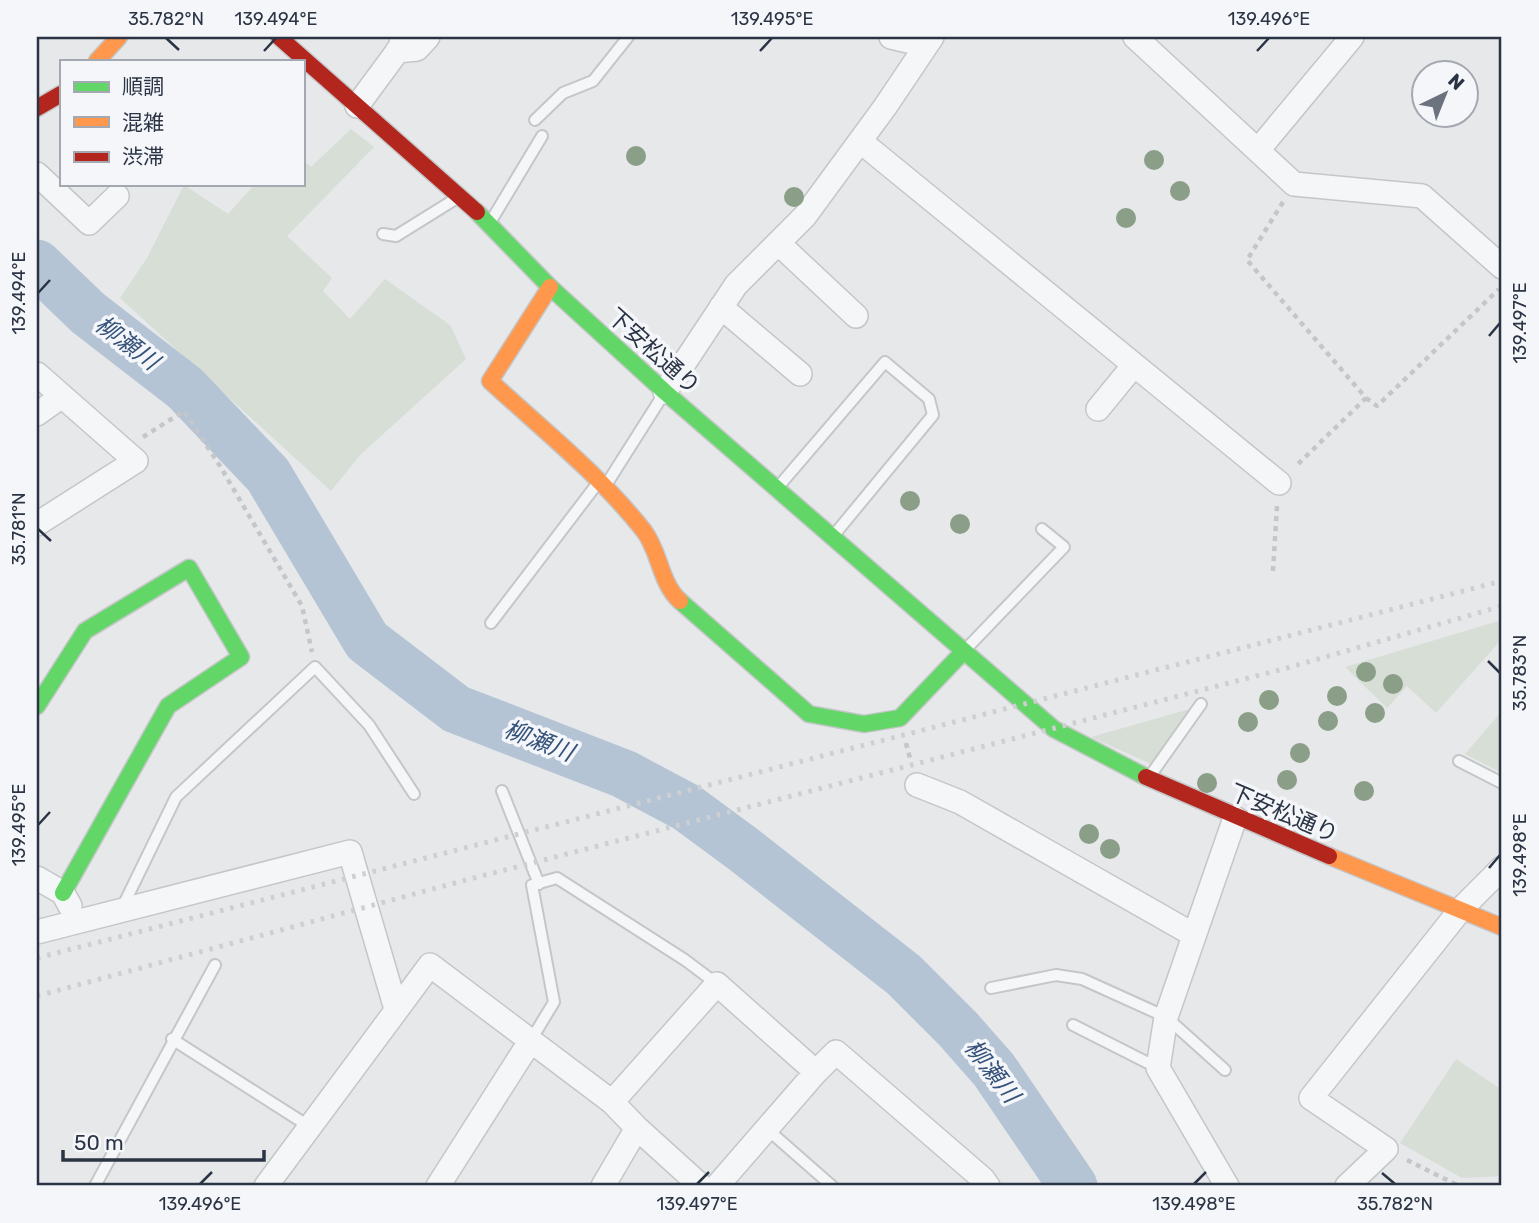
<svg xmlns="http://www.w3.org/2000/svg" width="1539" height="1223" font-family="Rubik,'Noto Sans JP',sans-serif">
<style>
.green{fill:#d6ded6}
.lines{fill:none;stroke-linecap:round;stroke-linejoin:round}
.river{stroke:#b4c4d5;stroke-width:49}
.lane-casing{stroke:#c4c6c8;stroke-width:14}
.street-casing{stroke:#c4c6c8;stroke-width:26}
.fast-casing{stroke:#c4c6c8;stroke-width:19}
.slow-casing{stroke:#c4c6c8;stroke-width:19}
.jam-casing{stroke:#c4c6c8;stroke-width:19}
.path{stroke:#c5c6ca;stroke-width:4.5;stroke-dasharray:5 5;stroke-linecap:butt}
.lane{stroke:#f5f6f7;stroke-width:10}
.street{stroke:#f5f6f7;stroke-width:23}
.fast{stroke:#63d668;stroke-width:16}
.slow{stroke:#ff974d;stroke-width:16}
.jam{stroke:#b3261e;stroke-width:16}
.rail{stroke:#cecfd2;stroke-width:5;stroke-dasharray:3.5 7;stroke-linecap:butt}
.tree{fill:#8a9e88}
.ticks{fill:none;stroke:#2b3445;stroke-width:2.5}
.labels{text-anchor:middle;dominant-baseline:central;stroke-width:7;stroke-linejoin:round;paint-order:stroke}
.street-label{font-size:23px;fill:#2b3445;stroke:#f4f6f9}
.water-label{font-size:24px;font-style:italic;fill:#34527a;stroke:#f4f6f9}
.neatline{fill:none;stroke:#2b3445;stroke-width:2.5}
.ticks-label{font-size:18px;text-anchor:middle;fill:#2b3445}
</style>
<rect width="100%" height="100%" fill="#e6e8ea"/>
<path class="green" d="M351,129L374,147L287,236L332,278L323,291L350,319L385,279L450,325L466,359L360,455L331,491L120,298L147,258L184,185L228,214L255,184H303V160L311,167Z
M1502,620V639L1436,713L1407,686L1387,708L1345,667Z
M1190,709L1151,764L1091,737Z
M1502,711V773L1465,754Z
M1456,1059L1502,1090V1176L1462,1178L1400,1143Z"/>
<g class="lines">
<path class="river" d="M37,264L88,313L185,388L268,475L367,641L456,709L624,774L686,807L743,849L904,975L958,1029L994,1070L1073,1186"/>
<g class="lane-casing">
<path id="lane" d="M535,120L563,93L593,81L628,37
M491,221L542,136
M383,234L396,236L457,198
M606,485L663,395
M779,486L885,362L929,399L933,415L834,535
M491,623L597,484
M966,649L1064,547L1042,529
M1459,761L1502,783
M1150,776L1201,704
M502,791L539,884
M121,910L176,797L315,667L369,725L414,794
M991,988L1056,975L1082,979L1166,1017L1225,1070
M1073,1025L1158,1068
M172,1039L310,1127
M531,1040L554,1002L532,885L557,878L685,960L717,984
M767,1129L832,1186
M95,1186L215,965"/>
</g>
<g class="street-casing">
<path id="street" d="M891,37L925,45
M1135,37L1294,184L1422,196L1502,267
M397,51L417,49L428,37
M357,106L402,45L401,37
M860,141L1279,483
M1258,150L1352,37
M37,174L89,223L117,196
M778,243L856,316
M721,307L800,374
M37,374L136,461L37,524
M665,392L736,285L805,216L885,107L932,37
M1098,409L1134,365
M37,414L62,396
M917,785L960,802L1194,935
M37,878L63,893L70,906
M37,932L350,852L396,1009
M816,1072L836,1052L983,1179L988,1186
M612,1102L717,984L816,1072L717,1186
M637,1128L701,1186
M266,1186L430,965L612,1102L637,1128L603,1186
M438,1186L531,1040
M1227,1186L1158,1068L1166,1017L1235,818
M1347,1186L1386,1149L1311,1098L1461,909L1502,868"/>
</g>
<g class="fast-casing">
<path id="fast" d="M477,212L550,287L665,392L1054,729L1146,777
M680,601L809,714L864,724L900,718L964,651
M37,706L85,631L189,568L241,657L168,706L63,893"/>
</g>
<g class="slow-casing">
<path id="slow" d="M97,61L119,37
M550,287L490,381C542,429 600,475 644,531C660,552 660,583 680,601
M1329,856L1502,927"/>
</g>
<g class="jam-casing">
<path id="jam" d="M279,37L477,212
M37,108L61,94
M1146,777L1329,856"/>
</g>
<path class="path" d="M1283,202L1247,260L1366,398L1296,466
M1366,398L1377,406L1499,289
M143,437L184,411L220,466L302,606L312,652
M1273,571L1277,506
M906,743L911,762
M1407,1160L1459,1186"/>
<use href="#lane" class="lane"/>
<use href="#street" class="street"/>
<use href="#fast" class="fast"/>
<use href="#slow" class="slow"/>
<use href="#jam" class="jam"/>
<path class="rail" d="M37,958L1502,581
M37,996L466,880L1287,668L1502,606"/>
</g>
<g class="tree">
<circle cx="636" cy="156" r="10"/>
<circle cx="1154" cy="160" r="10"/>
<circle cx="1180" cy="191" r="10"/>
<circle cx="794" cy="197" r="10"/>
<circle cx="1126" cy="218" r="10"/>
<circle cx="910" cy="501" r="10"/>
<circle cx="960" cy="524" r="10"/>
<circle cx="1366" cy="672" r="10"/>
<circle cx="1393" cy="684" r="10"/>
<circle cx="1337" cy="696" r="10"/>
<circle cx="1269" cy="700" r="10"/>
<circle cx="1375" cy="713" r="10"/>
<circle cx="1328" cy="721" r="10"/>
<circle cx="1248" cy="722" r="10"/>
<circle cx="1300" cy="753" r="10"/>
<circle cx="1287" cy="780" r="10"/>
<circle cx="1207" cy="783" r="10"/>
<circle cx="1364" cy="791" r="10"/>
<circle cx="1089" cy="834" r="10"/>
<circle cx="1110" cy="849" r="10"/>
</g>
<path class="ticks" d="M166,38L179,50M264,51L276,38M760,51L772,38M1257,51L1269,38M38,293L50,280M1489,336L1500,323M38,529L51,541M1488,661L1500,673M38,825L50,812M1489,868L1500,855M1382,1173L1395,1184M200,1184L212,1172M697,1184L709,1172M1194,1184L1206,1172"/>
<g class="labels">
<g class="street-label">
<text transform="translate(654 351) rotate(42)">下安松通り</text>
<text transform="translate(1284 813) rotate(23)">下安松通り</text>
</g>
<g class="water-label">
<text transform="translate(127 343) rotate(37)">柳瀬川</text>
<text transform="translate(539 741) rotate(21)">柳瀬川</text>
<text transform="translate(992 1071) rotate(52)">柳瀬川</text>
</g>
</g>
<rect width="1539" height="1223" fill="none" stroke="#f4f6f9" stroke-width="77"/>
<rect x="60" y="60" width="245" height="126" fill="#f4f6f9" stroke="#a4a8b1" stroke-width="2"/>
<rect x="74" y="82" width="35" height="10" fill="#63d668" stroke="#a4a8b1" stroke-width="2"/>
<text x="122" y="94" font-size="21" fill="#2b3445">順調</text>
<rect x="74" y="117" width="35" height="10" fill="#ff974d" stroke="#a4a8b1" stroke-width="2"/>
<text x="122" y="130" font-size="21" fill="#2b3445">混雑</text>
<rect x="74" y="152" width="35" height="10" fill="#b3261e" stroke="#a4a8b1" stroke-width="2"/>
<text x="122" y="164" font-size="21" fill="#2b3445">渋滞</text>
<g transform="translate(1445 94) rotate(43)"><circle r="33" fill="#f4f6f9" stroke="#a4a8b1" stroke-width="2"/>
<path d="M0-5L12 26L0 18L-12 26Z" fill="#6c737f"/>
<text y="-10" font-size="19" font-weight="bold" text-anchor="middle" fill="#2b3445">N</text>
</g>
<path d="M63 1150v10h201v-10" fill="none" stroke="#2b3445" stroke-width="3.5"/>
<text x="74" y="1150" font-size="21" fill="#2b3445" stroke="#f4f6f9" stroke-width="5" paint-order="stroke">50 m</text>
<rect x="38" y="38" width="1462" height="1146" class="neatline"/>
<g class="ticks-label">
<text x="166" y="25">35.782°N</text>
<text x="276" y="25">139.494°E</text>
<text x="772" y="25">139.495°E</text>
<text x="1269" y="25">139.496°E</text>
<text transform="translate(19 293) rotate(-90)" y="6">139.494°E</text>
<text transform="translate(1520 323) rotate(-90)" y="6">139.497°E</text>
<text transform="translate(19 529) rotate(-90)" y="6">35.781°N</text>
<text transform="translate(1520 673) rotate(-90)" y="6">35.783°N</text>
<text transform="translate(19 825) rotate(-90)" y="6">139.495°E</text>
<text transform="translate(1520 855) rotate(-90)" y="6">139.498°E</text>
<text x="200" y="1210">139.496°E</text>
<text x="697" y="1210">139.497°E</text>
<text x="1194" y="1210">139.498°E</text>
<text x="1395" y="1210">35.782°N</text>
</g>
</svg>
